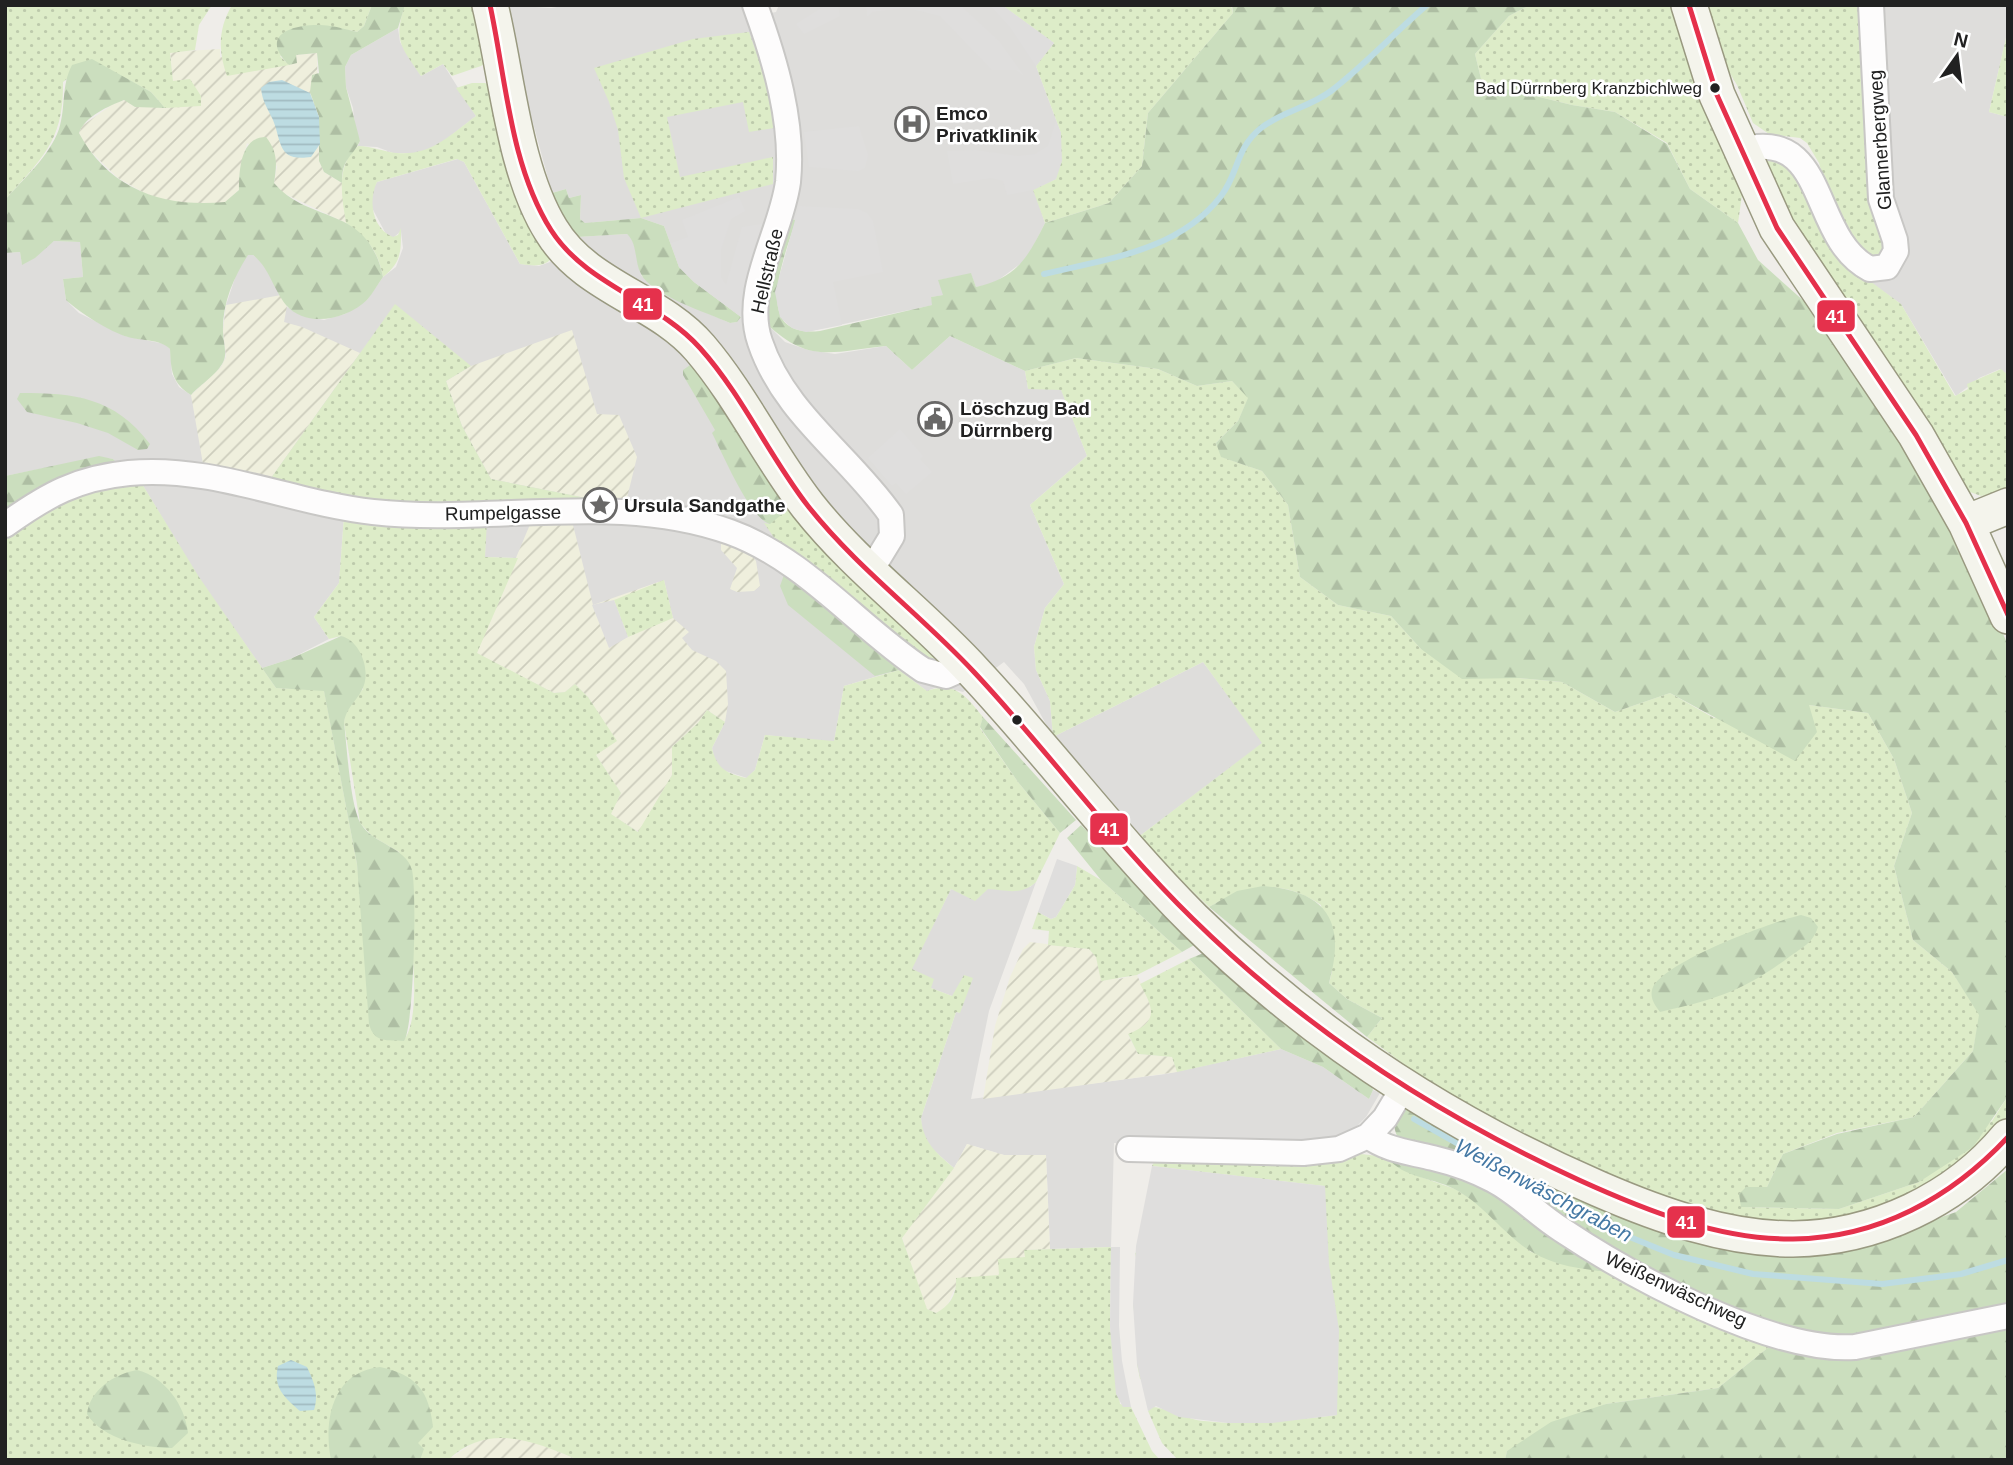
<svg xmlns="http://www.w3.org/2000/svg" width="2013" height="1465" font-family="Helvetica,sans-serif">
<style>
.residential{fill:#dedddb}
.farmland{fill:url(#farmland-furrows)}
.grass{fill:url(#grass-dots)}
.forest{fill:url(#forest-firs)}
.parking{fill:#dfdedd}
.water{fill:url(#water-rules)}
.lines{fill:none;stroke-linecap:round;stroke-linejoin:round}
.stream{stroke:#bddce2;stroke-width:6}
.street-casing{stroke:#c8c7c5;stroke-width:28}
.secondary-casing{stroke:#999980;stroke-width:38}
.street{stroke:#fdfcfc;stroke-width:24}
.secondary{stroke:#f4f4ec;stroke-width:35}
.bus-1-casing{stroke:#fff;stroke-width:10}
.bus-1{stroke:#e5314c;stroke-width:5}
.bus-dot{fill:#212121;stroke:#fff;stroke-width:2.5}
.labels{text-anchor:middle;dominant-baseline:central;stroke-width:5;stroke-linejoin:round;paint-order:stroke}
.bus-label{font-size:17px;fill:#212121;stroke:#fff;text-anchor:end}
.poi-label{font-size:19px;font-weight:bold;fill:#212121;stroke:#fff;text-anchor:start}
.street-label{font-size:19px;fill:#212121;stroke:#fff}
.water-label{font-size:21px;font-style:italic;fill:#4478a4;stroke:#fff}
.line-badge{stroke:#fff;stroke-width:2.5}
.badge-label{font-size:19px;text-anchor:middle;font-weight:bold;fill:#fff}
</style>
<defs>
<pattern id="farmland-furrows" width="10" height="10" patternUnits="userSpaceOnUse" patternTransform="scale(1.75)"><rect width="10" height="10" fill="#efefdd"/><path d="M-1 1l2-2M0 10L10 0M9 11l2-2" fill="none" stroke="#cdcdbd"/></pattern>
<pattern id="grass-dots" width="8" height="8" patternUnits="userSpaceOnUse" patternTransform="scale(1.75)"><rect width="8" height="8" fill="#ddecc8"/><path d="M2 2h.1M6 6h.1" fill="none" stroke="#bdcaac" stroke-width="1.8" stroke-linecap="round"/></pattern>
<pattern id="forest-firs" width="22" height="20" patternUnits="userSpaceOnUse" patternTransform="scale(1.75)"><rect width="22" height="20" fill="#cbdebe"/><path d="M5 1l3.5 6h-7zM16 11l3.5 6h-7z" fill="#aebea3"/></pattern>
<pattern id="water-rules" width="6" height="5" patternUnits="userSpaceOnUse" patternTransform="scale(1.75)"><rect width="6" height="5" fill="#bddce2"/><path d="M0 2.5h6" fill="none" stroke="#a2bcc2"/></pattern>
</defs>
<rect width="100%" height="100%" fill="#efede9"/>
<path class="residential" d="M505,5L551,8L569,5H768L771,13L776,12L779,5H1002L1054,43L1036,66L1061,133L1062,161L1056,179L1034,190L1045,223L1027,259L993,284L976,287L971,274L939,280L944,295L931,297L933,305L806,332L792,328L780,317L775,292L796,220L790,219L771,276L766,323L785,342L808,350L835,354L886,346L912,370L950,336L1025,371L1028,389H1061L1087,456L1030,505L1064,584L1045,608L1034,647L1036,670L1050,701L1053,737L1203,662L1263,743L1137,838L1085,780L1053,737L1024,684L1004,662L963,692L940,686L927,691L898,670L844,686L834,742L765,735L755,770L747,778L722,770L716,764L712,748L725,722L707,710L698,723L672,747V775L639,832L610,814L621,793L596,755L616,741L588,697L575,684L565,692L554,693L476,653L518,558L485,557L486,521L344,516L339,583L314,617L329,639L290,659L262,668L198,577L139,479L129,481L113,459L99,457L5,476V253L20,252L22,264L54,241L80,242L83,277L63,279L66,300L79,313L125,336L165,344L170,349L172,374L179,387L191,395L221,367L226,357L223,331L226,305L237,272L247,255H253L266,266L287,307L305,316L324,320L345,314L367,300L383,277L396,267L403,248L401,231L393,238L386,234L371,206V193L377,182L458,159L464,162L520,264L539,266L550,262L577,237L627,234L633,239L641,275L655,290L730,323L737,322L741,317L694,282L679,267L664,226L641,218L585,223L580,219L581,195L569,198L566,189L552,193L523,86Z
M2008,5V29L1989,112L2008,117V375L2000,369L1979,378L1956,396L1901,304L1866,279L1896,274L1905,263L1906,251L1892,217L1877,6Z
M398,28L400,42L421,76L443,64L476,116L435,148L416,153H393L377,147L358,146L360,141L355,128L353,108L346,87L345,67L351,55Z
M1036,882L989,1011L971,1099L1166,1074L1281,1049L1323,1067L1369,1099L1373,1090L1380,1093L1366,1117L1345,1138L1269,1145L1114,1143L1111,1247L1050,1249L1046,1155H1004L967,1144L954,1168L931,1148L922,1134L921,1118L956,1012L960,1013L952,996L931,988L911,969L951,889L978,897L988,888L1030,887Z"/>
<path class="farmland" d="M220,49V57L297,63L296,55L317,53L319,161L324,172L342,183L346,223L283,193L274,183L277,166L247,143L240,171L239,190L225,203L208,204H179L153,198L118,178L87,148L79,133L82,126L113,104L125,100L135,107L201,96L191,84L173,81L170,52Z
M281,295L287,306L284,322L302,327L360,353L271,478L204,470L191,395L221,367L226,357L223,331L226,305Z
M572,330L597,414L619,415L637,457L626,502L601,505L586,498L491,479L462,426L446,381L471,366Z
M572,521L593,605L664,580L673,618L689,632L682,638L692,650L716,661L726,671L728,704L725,722L707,710L698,723L672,747V775L639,832L610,814L621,793L596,755L616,741L588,697L575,684L565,692L554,693L476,653L531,522Z
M721,539L746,548L756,561L760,586L754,591L737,592L730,589L737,568L721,550Z
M1030,942L1089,949L1119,979L1137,975L1151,1005V1018L1142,1029L1128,1035L1138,1054L1172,1057L1177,1072L983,1099L995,1026L1010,977L1023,949Z
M967,1144L1004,1155H1046L1050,1249L1025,1250V1257L999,1275L957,1284L946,1308L936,1313L927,1309L922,1299L902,1237L954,1168Z
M492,1437H517L541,1444L578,1460H448L473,1443Z"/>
<path class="grass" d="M5,5H212L199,25L195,50L170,53L173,81L190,79L201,96V106L165,108L151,92L92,60L63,82C64,141 42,158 5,200Z
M232,5H372L364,26L357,32L349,30L280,56L289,65L227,76C218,51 218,29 232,5Z
M405,5H478L493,58L481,66L452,76L443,64L421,76C401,46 393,41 405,5Z
M1002,5H1231L1233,13L1148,113L1142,166L1109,203L1045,223L1033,190L1056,179L1061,133L1036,66L1054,43Z
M1530,5H1672L1705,113L1742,195L1738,223L1690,189L1667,143L1615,112L1572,105L1482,83L1475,54L1509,16Z
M1700,5H1864L1886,247L1883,253L1870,256L1855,248L1824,181L1819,163L1807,143L1800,138L1769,134L1753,123L1737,85L1714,47Z
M2008,29V117L1989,112Z
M749,32L768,85L774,128L749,132L743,102L667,117L680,177L773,157V184L641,218L624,178L618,130L609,102L594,68L693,39Z
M472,83H485L493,87L554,255C546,268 534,266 520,264L464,162L457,159L377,182C368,201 372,228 393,237L398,235L401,228C401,251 402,262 383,277C378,251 368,238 346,223C342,197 335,165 358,146C372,146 384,152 397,153C431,156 450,135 476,116L456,88Z
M1769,157L1795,169L1855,270L1901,304L1955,396L1968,389L1967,384L2001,369L2008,375V490L1981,496L1962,489L1794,233L1762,163Z
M395,304L471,366L446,381L462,426L491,479L586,498L601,505L388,507L288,488L271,478Z
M1076,358L1158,369L1197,386L1232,381L1249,397L1238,421L1216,443L1222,457L1262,471L1288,505L1300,577L1338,605L1391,616L1421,649L1519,678L1562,682L1615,712L1670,693L1714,718L1809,705L1868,713L1894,759L1912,813L1894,866L1913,940L1952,972L1980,1015L1973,1051L1914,1117L1837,1133L1783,1154L1767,1187H1747L1742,1207L1839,1209L1919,1182L1992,1121L2008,1096V1117L1977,1154L1938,1182L1844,1221L1781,1226L1717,1217L1584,1169L1442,1092L1367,1037L1382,1018L1347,999L1329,983L1332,972L1321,905C1282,878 1247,885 1209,907L1137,838L1262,743L1203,662L1053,737L1050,701L1036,670L1034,647L1045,608L1064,584L1030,505L1087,456L1061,390L1028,389L1025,371Z
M764,472L937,656L936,661H927L777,542L764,523L770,524Z
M139,479L199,577L276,688L324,690L357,864L362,905L403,1041C428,1013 404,889 399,852L372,836L360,823L344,723L345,711L363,689C364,662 365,650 341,636L329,639L314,617L339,583L344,516L487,521L485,557L518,558L477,653L554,693L565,692L575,684L588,697L617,741L596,755L621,793L611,814L638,832L672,775V747L698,723L707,710L725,722L712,748C717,769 726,773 746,778L755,770L765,735L834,741L844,686L899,670L927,691C955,681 966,696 983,717L980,728L1018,782L1060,833L1036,882C1021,896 1006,890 988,889L975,901L951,889L912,969L934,979L931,988L952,996L964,975L973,978L960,1013L956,1012L921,1118C923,1142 936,1153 954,1168L902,1238L927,1309L936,1313C950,1306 957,1294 956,1278L999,1275L998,1259L1025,1257L1024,1250L1111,1247L1110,1327L1120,1404L1131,1407L1152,1451L1160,1460H578C534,1441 488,1422 448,1460H5V533L64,498Z
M664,580L673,618L628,637L614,600Z
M1077,866L1101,880L1182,952L1137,975L1101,981L1096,957L1089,949L1048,945L1049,931L1032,929L1038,912L1051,919L1056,917L1075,885Z
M1189,959L1281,1049L1177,1072L1172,1057L1138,1054L1128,1034C1159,1022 1154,1009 1140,984Z
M1361,1154L1387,1157L1421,1177L1455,1189L1483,1206L1531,1252L1626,1274L1775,1342L1718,1388L1606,1404L1507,1451L1505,1460H1178L1162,1443L1148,1411L1152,1407C1161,1406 1189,1420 1204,1421C1249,1426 1293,1420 1337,1415L1140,1379L1137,1364L1140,1354L1133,1304L1146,1299L1135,1253L1324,1186L1152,1166L1155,1160H1338Z"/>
<path class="forest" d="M372,5H405L398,28L351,55L345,67L346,87L360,141C351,159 342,158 342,183L324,172L319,161V117L310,92L312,75L319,73L317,53L296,55L297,63L289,65C254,31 303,22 330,26C339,27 348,30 357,32L364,26Z
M1232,5H1530L1509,16L1475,54L1482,83L1572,105L1615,112L1667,144L1690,189L1738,223L1758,260L1815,311L1911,456L1966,551L2008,645V1096L1973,1147L1919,1182L1839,1209L1741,1207L1739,1194L1746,1187H1767L1783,1154L1837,1134L1914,1117L1973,1051L1979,1015L1952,972L1913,940L1894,866L1912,813L1894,759L1868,713L1809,705L1817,732L1795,761L1670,693L1615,712L1562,682L1519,678L1462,679L1421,649L1391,616L1338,605L1300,577L1288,505L1262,471L1221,457L1216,443L1238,421L1248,398L1232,381L1197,386L1158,369L1076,358L1025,371L950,336L912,370L886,346C833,351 809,365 766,323L771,276L790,219L796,220C785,256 749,339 820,331L932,305L931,297L943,295L938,280L971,273L976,287C1017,278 1028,257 1045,223L1109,203L1142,166L1148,113L1233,13Z
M92,59L151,92L165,108L135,107L124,100C109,106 85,116 79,133C109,190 165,208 225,202L239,190C239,169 241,137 266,137C278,152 277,164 274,183C310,225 368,204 383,277C378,284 373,293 367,300C347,319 307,329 286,305C273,289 270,269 253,255H248C233,278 222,305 223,332C223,341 227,352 224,360C220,372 200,385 191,395C172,383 171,371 170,349C160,339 142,341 128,337C110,332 80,313 66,300L63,279L83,277L80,242L54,241L35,258L22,265L20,252L5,253V200C24,178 49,157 59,129C66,107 61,86 72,65Z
M566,189L569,198L581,195L580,219L585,223L641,218L664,226L679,267L694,282L741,317L737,322L730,323C708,313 651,295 641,274C634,261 638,244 627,234L577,237L562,221L552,193Z
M693,363L698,365L786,506V511L770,524C750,519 722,452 712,433L715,430L683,375V370Z
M20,393C75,393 114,397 150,444L147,449L138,450L108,433L77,423L27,412L17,399Z
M99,456L113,459L120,466L5,514V476Z
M785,572L899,670L875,676L788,605L780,586Z
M341,636C359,640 370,667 364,685C359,700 346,706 344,723C347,746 350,806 361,824C373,844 406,847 412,870C417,890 414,1028 404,1041C387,1040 374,1043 369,1024L357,864L324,691L276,688L262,668L290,659Z
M983,717L1076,820L1060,833L1018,782L980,727Z
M1081,825L1196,944L1182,952L1101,880L1067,838Z
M1263,886C1328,891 1346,922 1329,983L1347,999L1382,1018L1367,1037L1209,907L1237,891Z
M1801,915L1811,918L1818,927C1813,943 1803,947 1789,957C1744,991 1714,1000 1660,1012C1654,1004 1649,997 1653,987C1666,961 1771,922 1801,915Z
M1206,952L1370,1082L1373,1090L1369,1099L1323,1067L1281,1049L1189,959Z
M1413,1107L1594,1204L1871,1242L1956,1212L2008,1169V1308L1864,1338L1815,1337L1719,1305L1401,1142C1389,1127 1394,1112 1413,1107Z
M1387,1157L1452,1169L1626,1274C1594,1270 1560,1269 1532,1252C1505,1236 1486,1207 1458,1191C1435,1177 1403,1179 1387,1157Z
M2008,1323V1460H1505L1507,1451L1551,1422L1606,1404L1718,1388L1775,1342Z
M380,1367C416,1375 429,1390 433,1427L418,1443L424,1449L420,1460H331C323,1419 333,1372 380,1367Z
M137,1370C165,1377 185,1405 188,1433L172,1448C145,1448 102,1439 87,1414C90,1390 114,1374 137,1370Z"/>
<path class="parking" d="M826,5H838L840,16L804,34L796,24Z
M866,5H960L999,41L1024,76L1016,70H992L940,16L907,8L872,12L867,17Z
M990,5H1002L1054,43L1036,66L1010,27Z
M1056,121L1061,133L1062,161L1056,179L1033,190L1007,195L1003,181L991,178L953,184L947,151L975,150L1018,156L1035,154L1048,146Z
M859,126L868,155L865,168L858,171L809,167L804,132Z
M739,197L745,211L731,219L721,249V277L726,285L742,227L762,224L747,277L741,317L694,282L679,267L671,243L688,237L682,220Z
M799,206L858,209L867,213L873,221L883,272L833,282L842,325L806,332L792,328L780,317L775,292Z
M900,429L923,456L920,459L932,472L906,494L896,483L892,486L868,458Z
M614,600L628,637L609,648L592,605Z
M1057,859L1077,866L1075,885L1056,917L1051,919L1038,912Z
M1152,1166L1325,1186L1329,1264L1339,1330L1337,1415L1272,1423H1228L1179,1417L1156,1406L1148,1411L1137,1364L1133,1304L1136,1246Z
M1111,1247H1120L1119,1326L1122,1361L1131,1407H1123L1116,1394L1110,1327Z"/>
<path class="water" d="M282,80L310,93L319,117L320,144L311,157C277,162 282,142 273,120C268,109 262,101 261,88L269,82Z
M291,1360L307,1367C314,1382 319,1394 314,1410L300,1411C284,1397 273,1388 278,1366Z"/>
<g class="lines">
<path class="stream" d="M1044,274C1106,259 1179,251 1221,196C1239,173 1235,149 1261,128C1281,112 1310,107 1331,91C1365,65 1394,33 1427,5
M1414,1119L1605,1227L1674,1255L1753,1274L1882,1284L1961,1274L2008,1260"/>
<g class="street-casing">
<path id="street" d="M755,5C775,60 794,123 788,182C781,234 742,290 760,342C784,414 849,455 891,515L892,536L870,572
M1740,150C1830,126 1808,237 1870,269L1887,267L1896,251L1895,240L1881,199L1871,5
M5,525C47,495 77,478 129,473C213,465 291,503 373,512C491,525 616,491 730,532C805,559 858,627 923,670L946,676L969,666
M1368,1136C1388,1151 1410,1152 1433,1158C1454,1163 1474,1170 1493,1180C1518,1193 1538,1215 1562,1230C1631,1276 1772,1353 1855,1347L2008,1316
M1129,1149L1303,1153L1339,1149L1368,1136L1385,1118L1403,1088"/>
</g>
<g class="secondary-casing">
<path id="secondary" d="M490,5C507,75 514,171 551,230C586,288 658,299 700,348C741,396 769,456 808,506C857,568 921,614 974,672C1049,752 1115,841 1193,919C1310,1034 1448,1124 1599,1189C1659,1215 1726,1239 1793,1239C1875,1238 1956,1200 2008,1137
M1689,5L1717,95L1777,228L1916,435L1966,523L2008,616
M1966,523L2008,506"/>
</g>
<use href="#street" class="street"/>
<use href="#secondary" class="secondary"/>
<g class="bus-1-casing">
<path id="bus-1" d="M490,5C506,79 510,165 551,230C587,286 657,300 700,348C743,396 769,456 808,506C857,568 921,615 974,672C1049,752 1114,842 1193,919C1305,1029 1437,1115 1579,1180C1645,1210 1719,1240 1793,1239C1878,1238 1951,1198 2008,1137
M1689,5L1717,95L1777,228L1916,435L1966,523L2008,615"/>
</g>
<use href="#bus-1" class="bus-1"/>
</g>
<defs>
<g id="hospital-ring" transform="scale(1.75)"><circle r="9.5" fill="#fff" stroke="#696867" stroke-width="1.5"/><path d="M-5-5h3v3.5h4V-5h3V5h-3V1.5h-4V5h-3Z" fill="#696867"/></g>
<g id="civic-ring" transform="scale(1.75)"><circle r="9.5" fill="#fff" stroke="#696867" stroke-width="1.5"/><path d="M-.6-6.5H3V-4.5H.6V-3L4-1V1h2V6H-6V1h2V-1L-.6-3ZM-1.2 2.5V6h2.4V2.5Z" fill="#696867"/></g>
<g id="sight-ring" transform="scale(1.75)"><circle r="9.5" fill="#fff" stroke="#696867" stroke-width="1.5"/><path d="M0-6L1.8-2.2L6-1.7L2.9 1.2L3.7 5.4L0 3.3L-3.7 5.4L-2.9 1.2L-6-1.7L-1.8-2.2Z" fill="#696867"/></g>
</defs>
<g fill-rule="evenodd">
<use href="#hospital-ring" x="912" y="124"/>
<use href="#civic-ring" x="935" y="419"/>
<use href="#sight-ring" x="600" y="505"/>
</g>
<g class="bus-dot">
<circle cx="1715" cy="88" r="6"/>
<circle cx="1017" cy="720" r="6"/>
</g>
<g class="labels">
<g class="bus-label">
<text x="1702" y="88">Bad Dürrnberg Kranzbichlweg</text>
</g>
<g class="poi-label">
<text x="936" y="113">Emco<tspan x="936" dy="22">Privatklinik</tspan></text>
<text x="960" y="408">Löschzug Bad<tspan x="960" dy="22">Dürrnberg</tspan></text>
<text x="624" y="505">Ursula Sandgathe</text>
</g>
<g class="street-label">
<text transform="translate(1880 140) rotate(-94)">Glannerbergweg</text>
<text transform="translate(767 271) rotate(-77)">Hellstraße</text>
<text transform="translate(503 513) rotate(-1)">Rumpelgasse</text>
<text transform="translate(1676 1289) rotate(25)">Weißenwäschweg</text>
</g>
<g class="water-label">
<text transform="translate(1544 1190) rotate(28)">Weißenwäschgraben</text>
</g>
</g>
<g class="line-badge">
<rect x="622" y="287" width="41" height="34" rx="7" fill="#e5314c"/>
<rect x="1816" y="299" width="40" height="34" rx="7" fill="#e5314c"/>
<rect x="1089" y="812" width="40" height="34" rx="7" fill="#e5314c"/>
<rect x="1666" y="1205" width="40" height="34" rx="7" fill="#e5314c"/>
</g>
<g class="badge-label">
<text x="643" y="311">41</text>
<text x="1836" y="323">41</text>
<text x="1109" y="836">41</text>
<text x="1686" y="1229">41</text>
</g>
<rect width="2013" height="1465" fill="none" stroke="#212121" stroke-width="14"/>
<g transform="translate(1957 56) rotate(14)" stroke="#ffffff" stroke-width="5" paint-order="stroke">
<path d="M0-5L12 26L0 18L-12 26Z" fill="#212121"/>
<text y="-10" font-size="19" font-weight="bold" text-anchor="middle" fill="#212121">N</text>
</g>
</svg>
